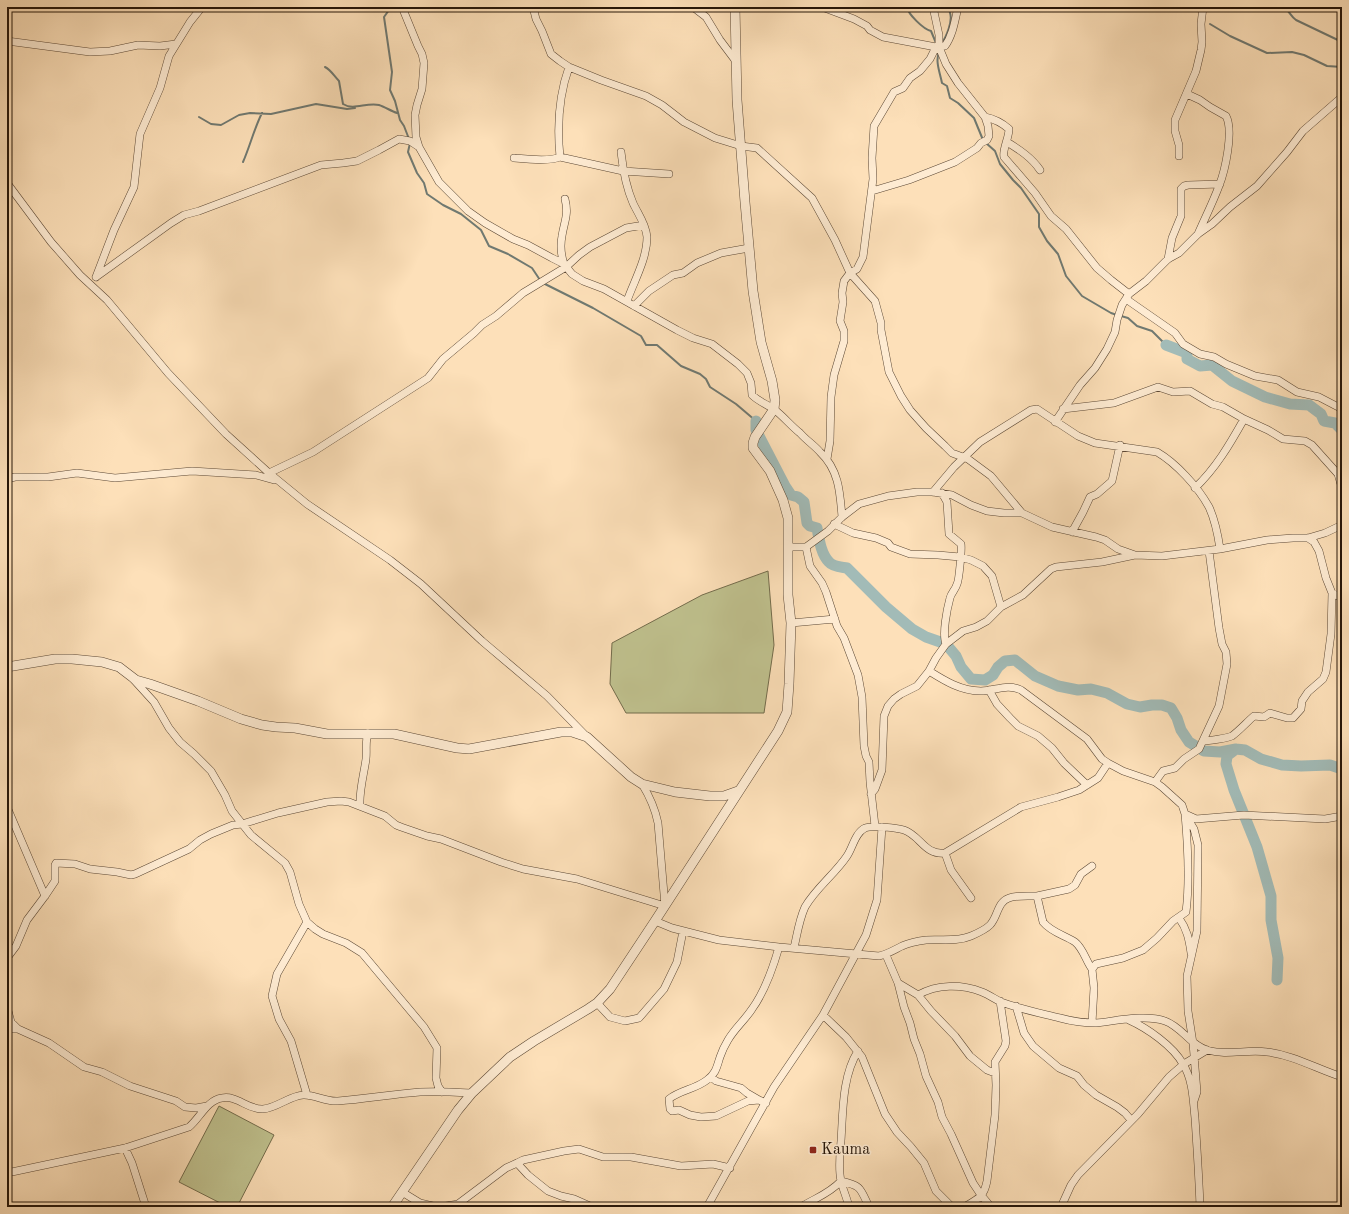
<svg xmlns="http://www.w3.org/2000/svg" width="1349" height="1214" font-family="'Old Standard TT',serif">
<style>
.green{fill:#c0c28f;stroke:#736c4c}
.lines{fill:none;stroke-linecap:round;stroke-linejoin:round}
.stream{stroke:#707971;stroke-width:2}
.river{stroke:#a2bbb7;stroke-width:11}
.minor-casing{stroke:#5c4835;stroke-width:8}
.tertiary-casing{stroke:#5c4835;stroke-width:10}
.minor{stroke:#feebd2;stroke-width:7}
.tertiary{stroke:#feebd2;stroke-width:9}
.poi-dot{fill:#8f2418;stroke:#feebd2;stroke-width:1.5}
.labels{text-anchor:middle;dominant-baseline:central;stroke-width:3;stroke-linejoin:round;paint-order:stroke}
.poi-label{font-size:16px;fill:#261609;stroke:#feebd2;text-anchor:start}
</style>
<rect width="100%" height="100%" fill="#fde0b9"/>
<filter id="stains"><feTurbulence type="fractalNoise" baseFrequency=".005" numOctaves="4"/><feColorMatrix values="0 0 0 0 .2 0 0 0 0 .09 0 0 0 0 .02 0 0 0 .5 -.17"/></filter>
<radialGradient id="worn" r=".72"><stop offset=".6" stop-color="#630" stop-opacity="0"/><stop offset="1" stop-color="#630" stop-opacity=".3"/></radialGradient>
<path class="green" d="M768,571L774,645L764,713H626L610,684L612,643L702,595Z
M219,1106L274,1135L237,1207H228L179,1182Z"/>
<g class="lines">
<path class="stream" d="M389,7V10L384,17L392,72L390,90L395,101L400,120L404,126L409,139
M907,7C908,14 923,29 931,31L936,43
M1282,7C1289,9 1290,16 1296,20L1342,42
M1210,24L1230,36L1267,53L1292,52L1304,55L1327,66L1342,67
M941,44C946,38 953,21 950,13C950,10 948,9 947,7
M939,52C935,61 940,73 942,83L947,86L950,98L958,103L974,118L983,140
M325,67C331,70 334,76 339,81L343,104C354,111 366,102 379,105C385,107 391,111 397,113
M199,117L211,124L221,125L239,115L250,113L271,114L316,104L347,109L355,108
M410,143L408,152L417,173L424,183L427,194L443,205L461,214L481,230L489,246L508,254L532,268L540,280
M986,143L995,151L1000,164L1013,180L1021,188L1039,214V227L1047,241L1058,254L1066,276L1082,296L1111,313L1117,315
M243,162C250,146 254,129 262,113
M543,283L593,308L641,336L646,345H657L681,366L700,374L706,379L710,387L736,404L756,421
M1121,316L1128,318L1137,326L1152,331L1166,345"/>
<path class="river" d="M1166,345L1187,353V359L1200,366L1212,365L1232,381L1265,397L1290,404L1309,405L1321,414L1324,421L1335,423L1342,430
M756,421V430L785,486L791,495L798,497L804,502L807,523L810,526L817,528C819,539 821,554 829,562C833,567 842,567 847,568L886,607L912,629L926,637L946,644L956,656L961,667L971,679L985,680L993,675L998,667L1005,661L1015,660L1035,676L1058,686L1078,690L1091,689L1107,693L1127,704L1140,707L1152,705H1162L1171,708L1177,718L1181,730L1189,742L1204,751L1220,752L1236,749L1245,750L1261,759L1282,765L1301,766L1330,765L1342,769
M1236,749L1227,756L1226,764L1234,790L1257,847L1271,896V920L1278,958L1277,980"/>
<g class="minor-casing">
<path id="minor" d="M402,7L418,46L422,54L424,63L422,89L417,105L415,115L416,137L419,147L439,182L468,211L485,223L513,239L528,245L552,258L564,264L572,274L583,281L604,289L677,330L693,338L712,344L738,364L747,373L751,383L752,395C759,402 767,404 775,410C784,417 791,426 800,433C806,440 814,445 820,452C839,470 840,492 842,517
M533,7L536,19L542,31L551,54L560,61L569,67L601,80L646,96L662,105L684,122L715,138L741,146L757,148L812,198L835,240L850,273L875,301L881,323V330L889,372L901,396L910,410L926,428L945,446L952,453L968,459L991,476L1022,513
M693,7L706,17L720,40L735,60
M822,7L854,19L867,26L870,30L883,37L936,47L945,46C953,35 955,20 958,7
M7,41L90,52L110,51L138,45L160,46L176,44
M1187,94L1200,100L1210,107L1226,116C1234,131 1225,171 1219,186C1213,202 1205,218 1198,234
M985,117C995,119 1001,122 1009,129C1009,138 1002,150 1004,157L1035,193L1051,216L1066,229L1097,268L1111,280L1129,294
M1007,142C1020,150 1032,158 1040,170
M621,152C623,170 626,187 633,203C638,214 646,224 647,237C647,259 634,281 627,301
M1179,156V145L1175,131V120L1196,71L1201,50L1202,42L1201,24L1203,7
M560,157C557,127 559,95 569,67
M514,158C525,159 550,162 560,157L623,171L669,174
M7,183L51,242L80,275L107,300L168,373L226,434L269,473L307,504L390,560L421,584L482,641L547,696L587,737
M872,191L909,180L955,162L977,148L981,143L987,140L989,136L988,126L985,117L958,83L946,64L939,47V35L933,7
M1168,259L1172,238L1181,216V189L1184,186L1188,185L1220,184
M564,264C561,255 560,246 562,236C564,222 569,215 565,199
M96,277L171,223L184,215L199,211L321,165L343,163L357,161L379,150L399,139L410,141L419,147
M96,277L114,230L134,187L140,134L160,88L169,56L190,22L202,7
M1126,299L1175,333L1183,344L1200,354L1214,357L1226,364L1255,376L1278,380L1297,392L1319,397L1342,409
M634,306L649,291L673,275L683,273L697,263L721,253L749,248
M1063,409L1114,403L1158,387L1173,392L1190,391L1212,404L1223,407L1244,419
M1055,422L1080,385L1095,368L1107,349L1115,332L1117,320L1122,305L1129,294L1146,281L1168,259L1179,253L1198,234L1212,224L1230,207L1257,186L1287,152L1303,131L1342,97
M827,459L830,441L831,397L834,375L844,341V331L840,321L843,302L842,293L844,281L850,273L857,269L863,257L873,179L872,158L874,126L894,92L903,88L910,78L920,71L930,59L936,47
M269,473L313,452L428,378L443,359L474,333L482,325L496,316L523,293L566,267L579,255L590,247L626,228L644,225
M7,479L15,477H48L77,473L115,478L192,471L256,475L274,480
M1195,488C1216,468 1230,444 1244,419L1268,430L1283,439L1305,441L1312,445L1338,474L1342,488
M933,492L954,467L980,442L1031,410L1037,409L1078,436L1095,443L1157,452C1176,463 1198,487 1209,507C1215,520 1218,535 1220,549
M942,493L947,502L949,534L961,544C962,548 959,581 957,584C956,589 951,593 950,598C947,609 942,634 946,644
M834,524L853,533L876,538L888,543L891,547L910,554L938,555L960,557L971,560L983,566L992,576L1001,607
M1072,532L1083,512L1090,497L1097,494L1112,481L1120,445
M1308,538L1314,542L1319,551L1326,578L1332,593L1342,598
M788,547H806L828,531L842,517L859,504L888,496L917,492H933L952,495L971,505L987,511L1004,513H1022L1052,527L1096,537L1105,540L1118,549L1135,555L1162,556L1220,549L1267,540L1293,538H1308L1325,533L1342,525
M806,547L810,566L822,583L826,592L837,626L844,638L858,675L862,697L864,746L866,756L869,762L870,782L875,826
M791,623L835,619
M929,671C945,681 961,691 981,691C995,691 1007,683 1021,690L1087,739L1102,759L1108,763L1123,771L1155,782L1162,787L1182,805L1185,814L1194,829L1198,845L1197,931L1187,976L1188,1011L1193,1043L1197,1092L1194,1101
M134,680L154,702L169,728L180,742L194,754L211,771L225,795L232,811L251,835L285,863L290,872L299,904L307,922L315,929L323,934L346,943L362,953L424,1027L437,1048L436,1078L438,1086L442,1092
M989,690L997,704L1010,718L1018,726L1038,736L1052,748L1064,763L1087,785
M1203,741C1208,741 1228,738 1232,736C1240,730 1247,722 1254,716L1264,717L1270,713L1287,718H1293L1301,709L1302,701L1308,692L1323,679L1326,672L1331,634L1332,593
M1155,782L1163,771L1175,768L1184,759L1199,749L1219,706L1227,664L1226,652L1222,644L1219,628L1209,551
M871,794L875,789L882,770L884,716L888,706L894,699L901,694L917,686L929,671L936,658L946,644L963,631L976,627L987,621L1001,607L1023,595L1051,569L1056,567L1102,562L1135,555
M360,806C359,791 364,774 366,759C367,750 365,742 368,733
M7,807L45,896
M945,853L1021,807L1058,797L1079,790L1098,778L1108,763
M1179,918C1187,929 1189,939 1191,953
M655,921L672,928L719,940L779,947L879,956C888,954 894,950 902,946C909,943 918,941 926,940C941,939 957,942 971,936C978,933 985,930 990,925C998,917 997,902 1009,898C1017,895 1028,896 1037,896
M307,922L277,974L272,996L279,1019L291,1041L307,1095
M794,948C797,935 799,920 805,907C816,888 835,874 847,856C853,847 855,833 865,828C872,825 897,828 904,830C921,836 924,855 945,853L951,870L971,898
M886,955L898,983L918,995L931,1011L955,1036L970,1056L987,1070L995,1073
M7,958L16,946L27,920L45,896L55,881V865L56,863L75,864L90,869L117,872L131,875L135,874L189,849L200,840L211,834L233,825L242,824L278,813L327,802L341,801L349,802L385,816L396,825L401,827L427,836L441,839L501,862L523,869L577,879L665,906L658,823C655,808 650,797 642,784
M1092,969C1086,961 1083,948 1075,942C1065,935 1052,933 1043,922L1037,896L1069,889L1075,885L1081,874L1092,866
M898,983L904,1007L910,1023L914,1039L920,1054L926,1076L938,1102L942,1117L951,1134L973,1183L981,1195L991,1207
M918,995C937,984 961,984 982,992C989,995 995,999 1001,1002C1020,1009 1040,1013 1060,1018C1071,1021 1083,1023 1096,1023C1116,1021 1145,1014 1165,1021C1182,1027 1190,1045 1207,1050C1227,1056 1247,1049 1267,1052C1293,1055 1317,1069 1342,1077
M597,1003L610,1017L625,1021L639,1018L664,989L677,962L683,931
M1016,1006L1024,1033L1033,1046L1059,1068L1077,1076L1084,1085L1096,1095L1117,1107L1125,1113L1131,1120
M7,1007L11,1022L18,1029L49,1043L84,1067L102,1072L130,1086L176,1101L185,1107L196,1108L207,1106
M823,1015L846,1037L862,1057L885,1114L897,1132L911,1147L924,1163L936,1191L952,1207
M1129,1020C1147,1028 1173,1046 1183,1064C1193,1080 1193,1100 1195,1118C1197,1148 1199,1177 1200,1207
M1092,1023L1094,988L1092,969L1096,964L1123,958L1143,950L1157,938L1173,921L1186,912C1190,880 1188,847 1185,814L1196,819L1244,815L1325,819L1342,816
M7,1029H18
M711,1077L716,1081L741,1088L747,1093L759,1100
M766,1103L759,1100L748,1101L716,1116L701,1117L690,1115L679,1110L672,1111L670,1109L669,1099C680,1090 696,1089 707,1080C716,1074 717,1066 720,1057C722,1051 725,1045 728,1040C735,1028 745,1020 752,1009C765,991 773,968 779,947
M125,1148L132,1163L146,1207
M517,1163L528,1175L548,1191L561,1196L574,1199L592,1207
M7,1173L125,1148L189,1127C200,1118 207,1100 222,1098C237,1095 248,1110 263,1109C277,1108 289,1096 303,1095C314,1094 325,1102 338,1101C365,1099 393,1094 420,1092C437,1091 454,1092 472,1093
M402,1192L420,1203L437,1207
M440,1207L458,1204L506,1168L517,1163L523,1160L564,1151L579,1149L603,1157H631L681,1166L713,1164L730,1168
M707,1207L774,1087L823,1015L866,935L877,900L882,827
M801,1207C815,1198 829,1194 841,1181C862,1186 860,1188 869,1207
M849,1207C847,1198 843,1190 841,1181C838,1168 840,1154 841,1141C843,1112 842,1076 858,1051
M964,1207C978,1199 984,1197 987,1181L995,1115L996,1085L995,1062L1005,1046L1006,1041L1000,1001
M1061,1207L1071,1185L1078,1175L1138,1114L1169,1077L1184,1064L1207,1050"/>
</g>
<g class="tertiary-casing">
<path id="tertiary" d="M7,667L55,659H72L102,662L119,667L136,680L150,684L198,701L241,719L262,725L276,727L295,728L327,734H394L457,748L469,749L561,732H572L587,737L631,777L642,784L675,792L710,796H724L738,791
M392,1207L458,1110L472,1093L510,1057L534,1041L588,1009L597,1003L610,989L655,921L778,731L787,712L789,684L791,623L788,595V518L783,500L770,471L753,448V443L755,437L774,409L775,400L772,381L761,342L753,291L745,202L737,100L735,7"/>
</g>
<use href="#minor" class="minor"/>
<use href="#tertiary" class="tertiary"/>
</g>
<rect class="poi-dot" x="809" y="1146" width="8" height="8" rx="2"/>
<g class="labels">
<g class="poi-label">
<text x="821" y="1150">Kauma</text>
</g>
</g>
<rect width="1349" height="1214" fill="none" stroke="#fde0b9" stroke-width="24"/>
<rect x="8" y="8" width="1333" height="1198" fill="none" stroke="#261609" stroke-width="2"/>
<rect x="12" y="12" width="1325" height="1190" fill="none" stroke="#261609"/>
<rect width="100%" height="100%" filter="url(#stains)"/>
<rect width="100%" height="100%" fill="url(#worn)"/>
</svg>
